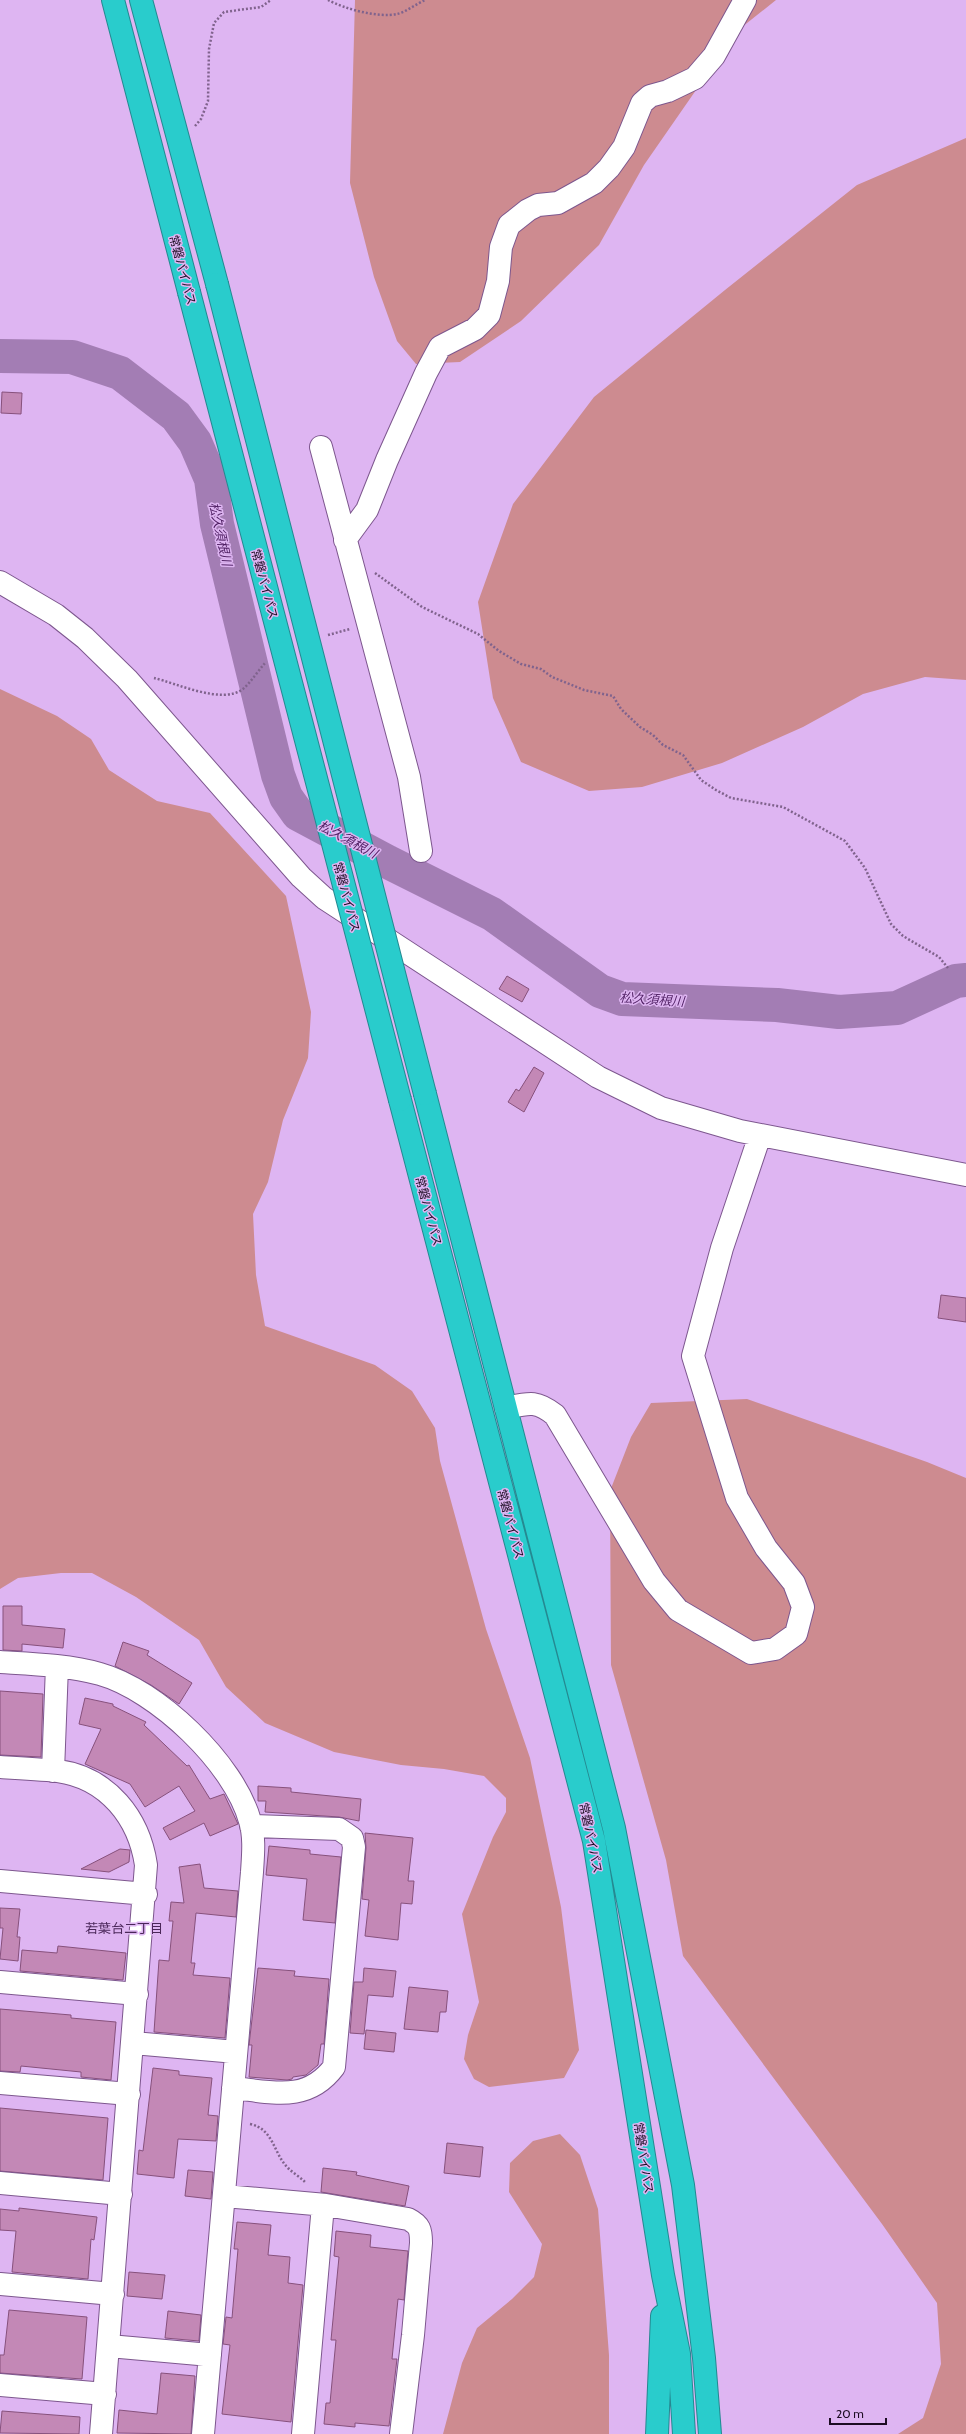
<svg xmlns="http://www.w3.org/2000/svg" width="966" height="2434" font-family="Cabin,'Noto Sans JP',sans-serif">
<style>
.green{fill:#cd8b90}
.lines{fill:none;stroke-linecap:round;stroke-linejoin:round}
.river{stroke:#a37db4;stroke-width:34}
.building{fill:#c388b6;stroke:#87517c}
.minor-casing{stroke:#7d578e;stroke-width:24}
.highway-casing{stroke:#258991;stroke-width:24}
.path{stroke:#80638d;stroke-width:2.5;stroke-dasharray:2 2;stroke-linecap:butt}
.minor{stroke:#fff;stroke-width:22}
.highway{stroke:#29cccc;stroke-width:22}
.highway-bridge-casing{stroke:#258991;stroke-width:24;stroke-linecap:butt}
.highway-bridge{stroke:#29cccc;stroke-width:22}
.labels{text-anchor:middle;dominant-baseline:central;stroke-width:3;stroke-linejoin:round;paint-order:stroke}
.street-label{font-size:12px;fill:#1d0d23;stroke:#deb5f2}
.water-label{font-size:13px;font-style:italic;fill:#4e1e62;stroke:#deb5f2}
.neighbourhood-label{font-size:13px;fill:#4a2759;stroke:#deb5f2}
</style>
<rect width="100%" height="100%" fill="#deb5f2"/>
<path class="green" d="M355,0H776L737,31L644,165L599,245L521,321L460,362L416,364L397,341L374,277L350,183Z
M966,138V680L925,677L863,694L803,727L722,763L642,787L589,791L521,762L493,698L478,602L513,504L594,397L725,290L857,185Z
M0,689L57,716L91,739L109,770L157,801L210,813L286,896L311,1012L308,1058L283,1120L268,1182L253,1214L256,1275L265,1326L375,1365L412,1391L435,1428L440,1461L486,1629L530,1758L561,1907L579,2050L564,2078L489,2087L474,2079L464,2059L468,2035L479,2002L462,1914L493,1837L506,1812V1798L484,1776L444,1769L401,1765L334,1752L265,1723L226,1687L199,1640L136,1597L92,1573H61L18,1578L0,1589Z
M747,1399L927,1462L966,1478V2434H898L923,2418L941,2364L937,2303L882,2224L683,1956L666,1860L611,1665L610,1491L631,1437L651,1403Z
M560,2134L580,2155L598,2209L609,2355V2434H443L462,2363L477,2328L512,2299L534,2277L542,2244L509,2192L510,2163L533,2141Z"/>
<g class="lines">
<path class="river" d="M0,356L72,357L120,373L176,416L195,442L211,479L217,524L278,775L286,797L298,814L388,862L492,914L600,991L622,999L777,1005L839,1012L897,1008L956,981L966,980"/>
</g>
<path class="building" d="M2,392L22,393L21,414L1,413Z
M507,976L529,989L522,1002L499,989Z
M534,1067L544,1073L524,1112L508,1102L516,1089L519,1091Z
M941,1295L966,1298V1322L938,1318Z
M3,1606H22V1625L65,1629L63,1648L22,1644V1651L3,1650Z
M123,1642L149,1651L147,1655L192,1683L179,1704L151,1685L115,1666Z
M0,1691L43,1694L41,1757L0,1755Z
M85,1698L113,1704V1706L146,1722L144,1725L187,1766L189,1765L210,1799L224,1794L238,1824L210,1836L204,1823L170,1840L163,1828L195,1811L179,1786L145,1807L130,1784L85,1764L101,1729L79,1724Z
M258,1786L291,1788V1792L361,1799L359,1821L339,1817L265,1812L266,1801H258Z
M365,1833L413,1838L408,1881H414L412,1904L401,1903L398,1940L365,1936L369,1900L362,1899L366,1848Z
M269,1846L310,1850V1854L341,1857L335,1923L303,1920L307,1879L266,1875Z
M120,1849L130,1850L129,1862L109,1872L81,1869Z
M200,1864L204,1888L238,1891L236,1917L196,1913L191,1963H195L193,1975L230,1978L225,2038L154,2032L159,1960L169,1961L173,1921H169L171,1902L184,1903L179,1867Z
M0,1908L20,1909L17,1937H20L18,1961L0,1959L3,1928H0Z
M58,1946L126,1953L123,1980L20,1971L22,1950L57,1953Z
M258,1968L295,1971L294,1976L329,1979L324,2044H321L318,2065L306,2075L293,2077L292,2079L287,2080L249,2077L252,2045H249Z
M364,1968L396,1971L393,1997L368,1995L364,2034L350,2033L354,1982H363Z
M409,1987L448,1991L446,2012H440L438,2032L404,2029Z
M0,2009L71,2015V2018L116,2022L111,2080L81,2077V2072L21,2066L20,2072L0,2071Z
M366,2030L396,2033L394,2052L364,2049Z
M153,2068L179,2071V2075L212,2078L208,2115L218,2116L216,2141L178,2139L174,2178L137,2174L139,2150L143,2151Z
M0,2108L108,2118L103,2180L0,2171Z
M447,2143L483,2147L480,2177L444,2173Z
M323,2168L357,2172L356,2175L409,2186L405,2206L321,2192Z
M188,2170L213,2172L211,2199L185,2196Z
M19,2208L97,2217L94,2240L91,2239L88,2279L12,2272L16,2231L0,2230V2209L19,2211Z
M237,2222L271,2225L268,2255L290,2257L288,2283L303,2285L291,2422L222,2414L230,2345L223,2344L226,2317L232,2318L238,2249H234Z
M336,2231L371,2235L370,2247L408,2251L404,2300L398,2299L392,2359H397L389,2426L355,2423V2427L324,2424L326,2403H330L336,2340H331L339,2257L334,2256Z
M129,2272L165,2275L162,2299L127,2296Z
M9,2310L87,2317L82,2379L0,2373V2355H4Z
M168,2311L201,2315L199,2341L165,2338Z
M161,2373L195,2376L191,2434L117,2433L119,2410L157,2414Z
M2,2411L80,2417L79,2434L0,2433Z"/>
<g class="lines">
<g class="minor-casing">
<path id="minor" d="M321,447L409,777L421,851
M345,540L367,510L387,460L426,373L440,347L475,329L489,315L498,281L501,247L509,225L528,210L538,205L558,203L594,183L609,168L624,147L642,103L650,96L668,91L695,78L714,56L745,0
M0,582L56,615L85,638L127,679L301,877L324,898L598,1077L661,1108L740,1131L966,1175
M506,1408C529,1403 536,1400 555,1415L654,1581L678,1610L751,1653L775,1649L796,1634L803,1607L794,1583L766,1548L737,1498L693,1356L722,1248L760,1135
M0,1662C33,1664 68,1665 100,1674C157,1690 234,1763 250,1821C255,1837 253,1856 252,1872L203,2434
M0,1767C19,1768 39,1769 58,1771C108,1778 139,1818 146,1865L101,2434
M53,1771L57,1666
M0,1881L146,1894
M0,1982L137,1994
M133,2043L236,2052
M0,2083L129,2094
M233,2088C272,2092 307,2103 334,2067L354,1847L352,1838L339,1829L251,1826
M0,2183L121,2194
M224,2196L326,2205L408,2219C420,2225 421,2230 421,2243L413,2335L401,2434
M0,2284L113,2294
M109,2346L210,2355
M0,2385L105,2394
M303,2434L323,2205"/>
</g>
<g class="highway-casing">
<path id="highway" d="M113,0L189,292
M141,0L217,284
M425,1094L614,1828L683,2185L704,2358L710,2434
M400,1100L594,1841L663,2275L679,2354L684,2434
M657,2434L662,2316"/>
</g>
<path class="path" d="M328,0C345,9 378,18 397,14C406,12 416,4 425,0
M195,126L201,119L208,101L209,49L214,23L224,12L261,7L271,0
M375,573L422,607L478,634L499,651L521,664L541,669L552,677L584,690L613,696L621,709L640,727L653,735L663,745L683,755L701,780L716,790L731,798L783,807L845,841L865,868L891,924L903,936L939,957L948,968
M328,635L350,629
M154,678C176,683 222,705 243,689C251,682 258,671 265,663
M250,2124C274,2129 273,2153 288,2168C293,2173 300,2177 305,2182"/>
<use href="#minor" class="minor"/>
<use href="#highway" class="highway"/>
<g class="highway-bridge-casing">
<path id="highway-bridge" d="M217,284L425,1094
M189,292L400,1100"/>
</g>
<use href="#highway-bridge" class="highway-bridge"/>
</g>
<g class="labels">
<g class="street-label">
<text transform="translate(183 270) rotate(75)">常磐バイパス</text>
<text transform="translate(265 584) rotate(75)">常磐バイパス</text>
<text transform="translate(347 897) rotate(75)">常磐バイパス</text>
<text transform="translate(429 1211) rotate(75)">常磐バイパス</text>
<text transform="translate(511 1524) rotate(75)">常磐バイパス</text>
<text transform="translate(591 1838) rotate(78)">常磐バイパス</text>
<text transform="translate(644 2158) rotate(81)">常磐バイパス</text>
</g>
<g class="water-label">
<text transform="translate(221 534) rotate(78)">松久須根川</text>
<text transform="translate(348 839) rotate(28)">松久須根川</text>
<text transform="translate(652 999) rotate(4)">松久須根川</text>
</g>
<g class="neighbourhood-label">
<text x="124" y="1928">若葉台二丁目</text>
</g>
</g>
<path d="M830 2418v6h56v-6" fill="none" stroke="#1d0d23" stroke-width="2"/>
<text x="836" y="2418" font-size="12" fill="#1d0d23" stroke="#deb5f2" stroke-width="3" paint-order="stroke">20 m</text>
</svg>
